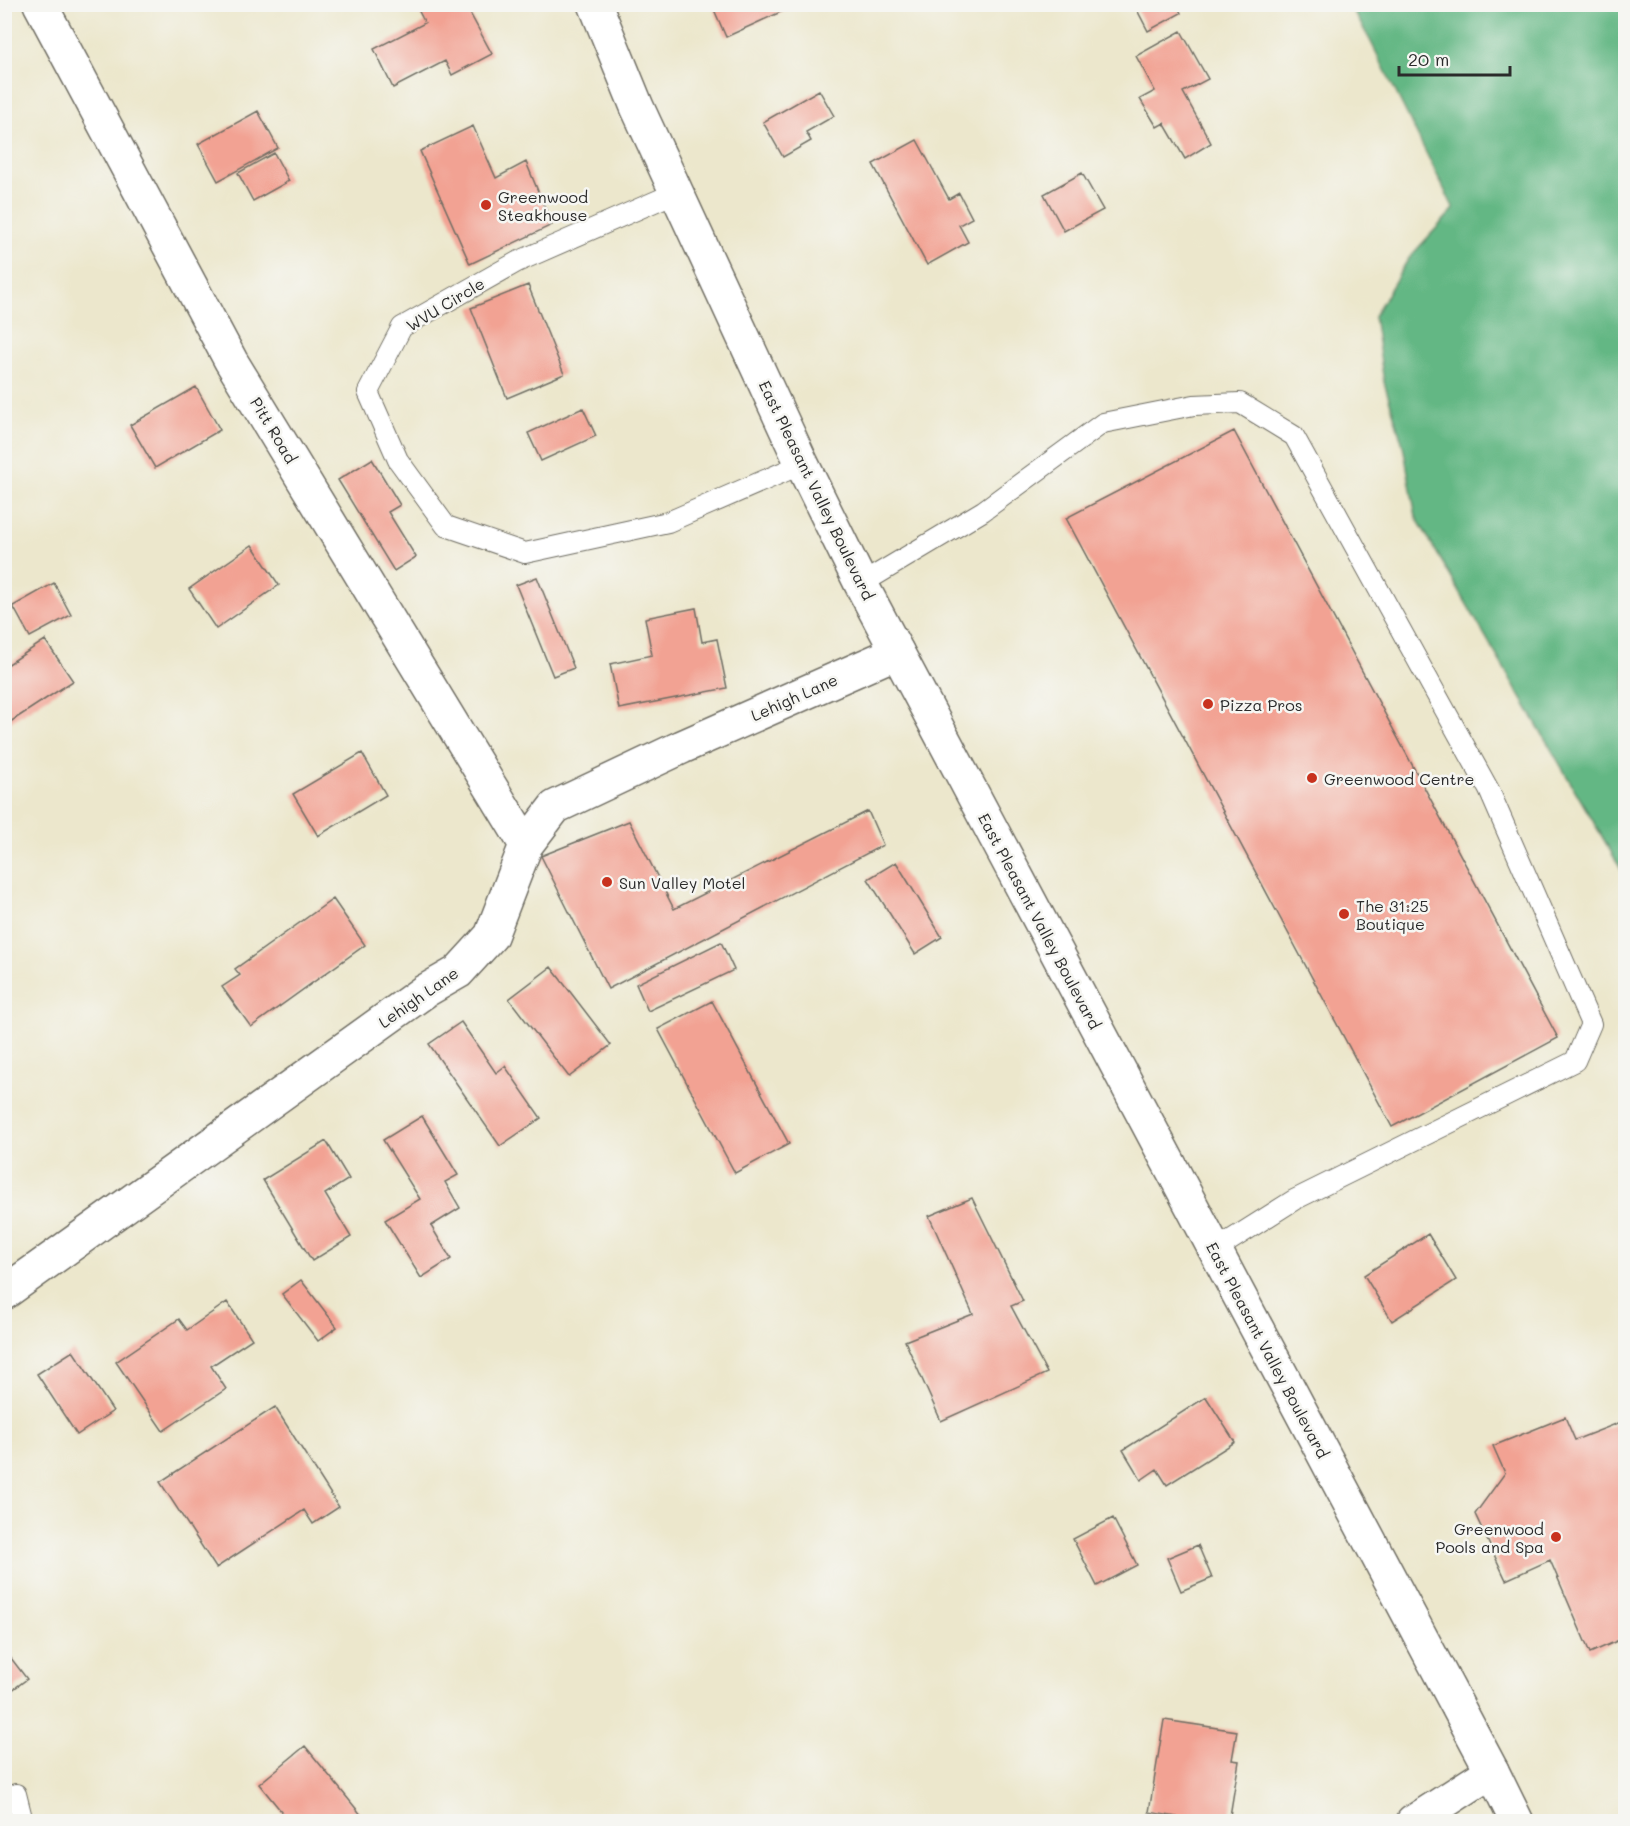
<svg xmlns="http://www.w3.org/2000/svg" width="1630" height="1826" font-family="Mali,sans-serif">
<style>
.forest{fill:#64b784;stroke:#487158;stroke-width:1.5}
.building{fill:#f2a293}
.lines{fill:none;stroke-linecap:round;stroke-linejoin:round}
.service-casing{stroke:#6f6d63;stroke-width:22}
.minor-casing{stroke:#6f6d63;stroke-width:36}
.primary-casing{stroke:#6f6d63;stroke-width:36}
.service{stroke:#fff;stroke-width:20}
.minor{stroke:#fff;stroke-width:33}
.primary{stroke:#fff;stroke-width:33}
.poi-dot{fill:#c8321e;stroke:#f6f6f2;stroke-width:2}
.labels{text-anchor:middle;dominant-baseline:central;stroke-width:5;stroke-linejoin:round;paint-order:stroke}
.poi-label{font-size:16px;fill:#2b2b2b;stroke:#f6f6f2;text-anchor:start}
.street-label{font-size:16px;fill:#2b2b2b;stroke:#f6f6f2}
</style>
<rect width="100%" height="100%" fill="#f6f6f2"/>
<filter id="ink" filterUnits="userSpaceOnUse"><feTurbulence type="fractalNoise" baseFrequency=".0167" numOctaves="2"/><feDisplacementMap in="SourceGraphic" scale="12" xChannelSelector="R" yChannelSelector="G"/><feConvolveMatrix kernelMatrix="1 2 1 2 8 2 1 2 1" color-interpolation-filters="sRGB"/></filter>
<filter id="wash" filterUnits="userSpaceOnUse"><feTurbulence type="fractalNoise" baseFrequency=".008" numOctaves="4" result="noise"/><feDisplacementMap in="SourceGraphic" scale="24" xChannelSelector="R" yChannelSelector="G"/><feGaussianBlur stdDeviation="1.35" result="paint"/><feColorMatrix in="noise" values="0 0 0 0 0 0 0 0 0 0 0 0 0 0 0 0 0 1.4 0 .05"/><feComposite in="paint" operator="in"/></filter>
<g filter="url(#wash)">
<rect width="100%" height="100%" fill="#ece7cc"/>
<path class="forest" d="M1350,5H1625V876L1416,517L1403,445L1384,382L1374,316L1409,258L1454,209L1370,40Z"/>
<g id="blocks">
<path class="building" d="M415,4H465L492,54L452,75L445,61L393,88L374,49L425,23Z
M1134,4H1176L1181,13L1148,31Z
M712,5H796L726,37Z
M1181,31L1208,79L1183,92L1211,143L1185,159L1164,123L1157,127L1140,99L1155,91L1136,56Z
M819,90L834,116L806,132L811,141L783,157L763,122Z
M258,111L278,148L218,181L198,144Z
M473,126L496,178L526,162L552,225L470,264L420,151Z
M917,140L949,199L959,193L972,218L959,225L968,242L927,265L873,164Z
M274,153L289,181L253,201L238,173Z
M1082,173L1103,210L1064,231L1044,194Z
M528,285L564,374L507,398L471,308Z
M196,387L220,430L155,468L130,425Z
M583,408L596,436L541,461L528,433Z
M1234,431L1558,1038L1392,1127L1066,518Z
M372,459L400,505L388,512L416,557L394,571L338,480Z
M252,545L279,585L216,629L189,589Z
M537,577L574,668L553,676L516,585Z
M54,583L71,615L30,637L13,606Z
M696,608L702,642L717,639L727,688L619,709L610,664L652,655L645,618Z
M45,640L73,681L4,726V667Z
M362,753L386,795L318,836L293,794Z
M868,811L883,845L608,989L541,856L629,821L674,909Z
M896,862L942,937L915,954L868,879Z
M333,899L365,945L251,1027L222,987L240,975L235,969Z
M721,942L734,970L648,1011L636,984Z
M551,967L611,1045L569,1077L509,999Z
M712,1001L789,1144L735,1173L658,1029Z
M461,1022L496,1073L505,1066L541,1118L500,1146L429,1044Z
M422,1116L458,1175L445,1182L460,1208L431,1226L451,1259L421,1278L385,1220L420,1199L383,1140Z
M326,1141L349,1179L325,1194L351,1237L312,1261L263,1180Z
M972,1198L1023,1301L1011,1306L1047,1373L941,1421L905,1341L973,1314L929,1216Z
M1428,1234L1456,1280L1392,1321L1364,1275Z
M301,1280L337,1327L318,1341L282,1294Z
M227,1302L252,1339L211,1366L226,1389L163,1431L116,1362L179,1319L187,1330Z
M73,1351L113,1411L77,1435L37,1374Z
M1206,1397L1235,1442L1167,1485L1157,1469L1141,1480L1123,1450Z
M275,1407L339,1507L313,1524L304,1510L216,1568L160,1482Z
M1565,1417L1575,1440L1626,1420V1637L1590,1653L1550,1560L1506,1580L1475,1514L1505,1473L1493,1446Z
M1113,1518L1137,1565L1097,1586L1073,1539Z
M1198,1545L1212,1578L1181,1591L1167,1558Z
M4,1649L27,1679L4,1696Z
M1164,1720L1237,1731L1232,1760L1239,1761L1229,1822H1176L1177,1817L1149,1812Z
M305,1746L367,1822H290L259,1784Z"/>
</g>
</g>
<g filter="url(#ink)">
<use href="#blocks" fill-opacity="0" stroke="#6f6d63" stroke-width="1.5"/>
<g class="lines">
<g class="service-casing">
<path id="service" d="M677,192L517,262L402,327L368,392L398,460L446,526L525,553L668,522L802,464
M861,584L983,511L1103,423L1194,405L1240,403L1294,436L1489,790L1591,1024L1575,1061L1294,1200L1215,1250
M16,1794L23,1822"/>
</g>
<g class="minor-casing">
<path id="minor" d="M40,4L231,361L526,845
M4,1293L425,991L458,972L491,936L526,845L555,807L682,747L897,652
M1413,1822L1492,1771"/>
</g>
<g class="primary-casing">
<path id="primary" d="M595,4L637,107L802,464L861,584L1492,1771L1517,1822"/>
</g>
<use href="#service" class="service"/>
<use href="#minor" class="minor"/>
<use href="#primary" class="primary"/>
</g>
</g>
<g class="poi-dot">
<circle cx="486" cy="205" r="6"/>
<circle cx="1208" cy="704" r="6"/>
<circle cx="1312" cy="778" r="6"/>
<circle cx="607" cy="882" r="6"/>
<circle cx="1344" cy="914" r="6"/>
<circle cx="1556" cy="1537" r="6"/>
</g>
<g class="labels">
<g class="poi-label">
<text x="498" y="196">Greenwood<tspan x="498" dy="18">Steakhouse</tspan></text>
<text x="1220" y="704">Pizza Pros</text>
<text x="1324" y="778">Greenwood Centre</text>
<text x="619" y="882">Sun Valley Motel</text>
<text x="1356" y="905">The 31:25<tspan x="1356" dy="18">Boutique</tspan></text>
<text x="1544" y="1528" text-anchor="end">Greenwood<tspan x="1544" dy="18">Pools and Spa</tspan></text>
</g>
<g class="street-label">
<text transform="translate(445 304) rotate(-31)">WVU Circle</text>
<text transform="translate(274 430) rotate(59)">Pitt Road</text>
<text transform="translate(817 490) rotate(64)">East Pleasant Valley Boulevard</text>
<text transform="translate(794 697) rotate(-24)">Lehigh Lane</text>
<text transform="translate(1040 921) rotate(62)">East Pleasant Valley Boulevard</text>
<text transform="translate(418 997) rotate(-35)">Lehigh Lane</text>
<text transform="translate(1268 1350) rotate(62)">East Pleasant Valley Boulevard</text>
</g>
</g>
<rect width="1630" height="1826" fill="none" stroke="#f6f6f2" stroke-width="24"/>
<path d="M1399 66v9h111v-9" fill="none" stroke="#2b2b2b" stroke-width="3"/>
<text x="1408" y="66" font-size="18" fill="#2b2b2b" stroke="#f6f6f2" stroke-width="4.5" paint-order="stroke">20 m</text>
</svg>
